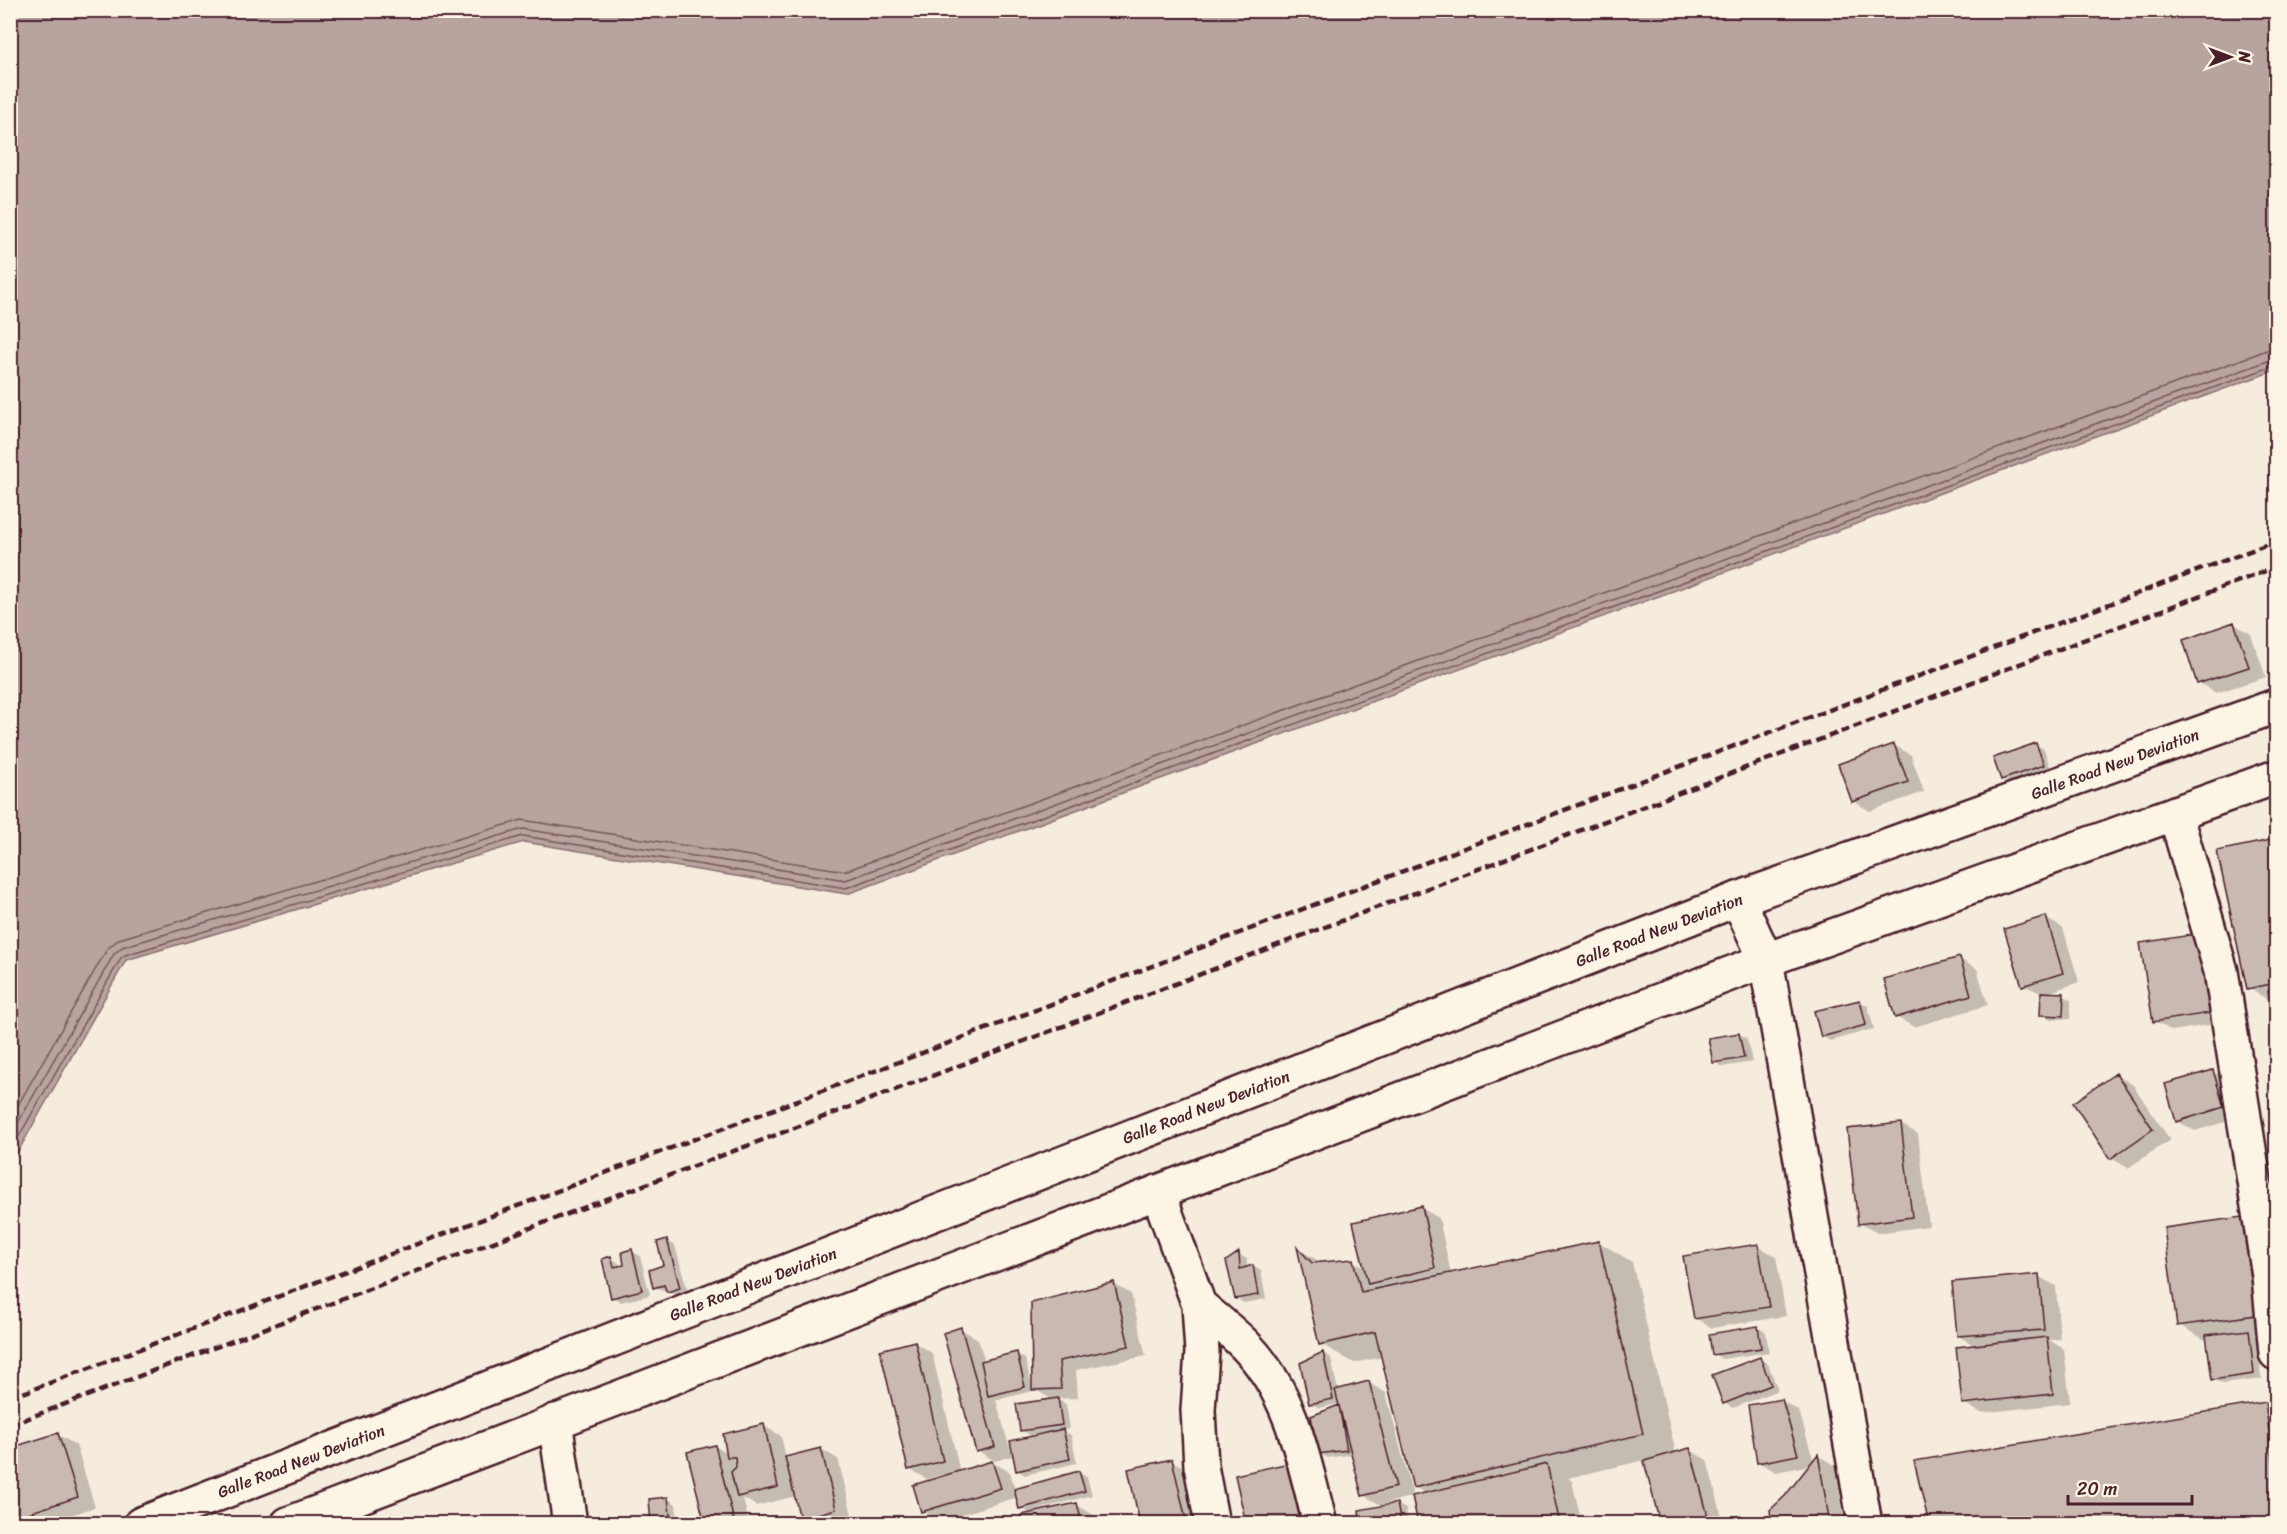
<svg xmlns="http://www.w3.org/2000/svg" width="2287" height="1534" font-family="Sriracha,sans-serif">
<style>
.water{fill:#b8a39e;stroke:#8c6e70;stroke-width:1.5}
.shadow{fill:#0003;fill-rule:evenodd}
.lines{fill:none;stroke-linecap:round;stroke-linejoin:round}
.shore{stroke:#765459;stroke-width:1.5}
.building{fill:#cab9b1;stroke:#4a1f2b;stroke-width:1.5}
.minor-casing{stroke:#4a1f2b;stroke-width:38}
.primary-casing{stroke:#4a1f2b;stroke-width:38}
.minor{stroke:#fcf5e5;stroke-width:33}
.primary{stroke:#fcf5e5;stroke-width:33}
.rail{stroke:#4a1f2b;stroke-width:4.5;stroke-dasharray:9 4.5;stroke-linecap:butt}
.labels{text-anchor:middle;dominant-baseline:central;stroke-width:5;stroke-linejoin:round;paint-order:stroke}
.street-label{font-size:16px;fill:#4a1f2b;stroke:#fcf5e5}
</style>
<rect width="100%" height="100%" fill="#f5ecde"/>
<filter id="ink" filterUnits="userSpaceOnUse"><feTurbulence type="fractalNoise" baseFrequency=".0167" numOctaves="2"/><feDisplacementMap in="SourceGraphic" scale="12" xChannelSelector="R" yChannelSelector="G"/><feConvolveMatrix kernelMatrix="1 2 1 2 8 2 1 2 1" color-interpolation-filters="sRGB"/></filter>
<g filter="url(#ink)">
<path class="water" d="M11,10L2276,11V370L847,894L524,842L126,960L11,1164Z"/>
<path class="shadow" d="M2234,624L2251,634L2266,677L2216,693L2199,683Z
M1894,745L1911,755L1924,792L1870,811L1853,801Z
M2036,745L2044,749L2051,770L2010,783L2002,779Z
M2276,841V1023L2272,1002L2248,988L2219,852Z
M2045,918L2063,928L2079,982L2045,994L2063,995L2071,1000V1019H2050L2042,1014L2043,994L2023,985Z
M2196,936L2227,1022L2172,1031L2155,1021Z
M1960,959L1977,969L1988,1005L1914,1027L1896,1017Z
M1860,1001L1868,1006L1874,1029L1830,1041L1822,1036Z
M1739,1034L1747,1039L1752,1062L1723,1067L1714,1062Z
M2213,1072L2231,1082L2241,1117L2195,1131L2177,1121Z
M2116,1075L2133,1085L2170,1140L2128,1168L2111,1158Z
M1901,1124L1918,1134L1929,1226L1877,1233L1859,1223Z
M1421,1208L1439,1218L1451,1274L1599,1242L1632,1262L1676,1454L1690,1450L1707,1460L1724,1524H1662L1645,1460L1568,1478L1572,1481L1582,1524H1420L1427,1494L1414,1487L1382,1357L1354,1363L1321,1344L1300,1250L1324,1264L1353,1261L1366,1268Z
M2165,1229L2276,1330L2253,1334L2257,1336L2262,1379L2222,1384L2213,1379L2209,1340H2205L2179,1325Z
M667,1241L675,1246L688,1292L676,1295L655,1287L665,1266Z
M1758,1246L1776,1256L1786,1316L1712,1328L1695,1318Z
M632,1251L640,1256L650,1295L621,1302L613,1297L611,1258L619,1263L621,1267L626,1266Z
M1239,1254L1247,1259V1268L1253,1266L1261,1271L1266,1299L1244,1303L1236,1298Z
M2038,1276L2056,1286L2060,1339L2049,1340L2064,1349L2070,1403L1981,1413L1964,1403L1977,1347L1958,1336Z
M1114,1284L1131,1294L1146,1356L1076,1370L1078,1398L1056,1399L1066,1404L1070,1429L1062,1430L1071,1435L1077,1463L1025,1475L1017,1470L1040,1436V1433L1030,1435L1021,1430L1053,1400L1034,1389Z
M1758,1328L1766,1332L1769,1352L1722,1359L1714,1354Z
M961,1329L978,1339L985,1362L1017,1354L1025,1359L1033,1391L996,1400L1012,1456L992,1462L1010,1472L1015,1490L1079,1473L1087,1477L1092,1495L1034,1511L1035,1514L1077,1505L1094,1515L1096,1524H1024L1032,1514L1021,1508L1018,1497L940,1521L922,1511L946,1477L945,1474L927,1479L909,1469L915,1343L932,1353L960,1472L995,1461L978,1451Z
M1323,1353L1331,1358L1338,1391L1369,1383L1386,1393L1413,1496L1381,1505L1363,1495L1353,1454L1328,1458L1319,1453L1312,1417L1343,1405L1342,1403L1319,1408L1310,1403Z
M1760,1359L1768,1364L1778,1390L1733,1408L1724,1403Z
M1782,1401L1799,1411L1814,1462L1818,1456L1835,1465L1845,1524H1774L1786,1497L1811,1465L1776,1472L1758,1462Z
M2265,1404L2276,1410V1524H1930Z
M764,1426L781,1436L786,1458L821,1449L838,1459L853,1519L834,1524H811L801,1518L796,1496L756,1506L743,1498L749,1524H707L715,1446L728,1454ZM733,1459L737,1461L736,1471Z
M58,1435L76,1445L95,1507L44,1524H10V1450Z
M1172,1461L1190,1471L1201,1524H1142Z
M668,1499L676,1504L678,1524H653Z
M1397,1504L1406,1509L1408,1524H1363Z"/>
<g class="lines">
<path class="shore" d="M10,1119L107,949L119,939L522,820L845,871L2267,350L2276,349
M10,1137L114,954L122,947L523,829L846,880L2276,358
M10,1152L121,958L125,955L523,836L846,888L2276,365"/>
</g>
<path class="building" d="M2234,622L2249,667L2197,684L2183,640Z
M2036,743L2044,765L2001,780L1993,758Z
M1894,744L1908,782L1852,802L1838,764Z
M2276,839V983L2247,989L2217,851Z
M2046,916L2063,973L2022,986L2004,929Z
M2197,934L2210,1013L2153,1022L2140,943Z
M1960,957L1971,995L1895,1018L1884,979Z
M2276,989V1030L2268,991Z
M2041,992L2064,993L2063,1016L2040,1015Z
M1860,1000L1866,1025L1821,1037L1814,1011Z
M1739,1033L1744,1058L1713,1063L1708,1038Z
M2213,1070L2224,1107L2176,1122L2165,1084Z
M2116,1073L2153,1129L2110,1159L2073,1103Z
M1901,1123L1912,1217L1858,1224L1847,1129Z
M1422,1206L1435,1268L1368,1284L1353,1222Z
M2249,1216L2263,1314L2177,1326L2164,1228Z
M667,1239L680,1288L667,1292L664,1285L653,1288L649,1270L663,1265L657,1242Z
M1599,1241L1643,1434L1413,1488L1375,1332L1319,1345L1297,1247L1312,1263L1353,1259L1361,1292Z
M1758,1244L1769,1307L1694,1319L1683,1256Z
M632,1249L642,1290L611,1298L602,1259L611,1256L614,1267L624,1265L622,1252Z
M1239,1252L1240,1269L1253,1265L1258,1295L1235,1299L1226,1261Z
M2039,1274L2044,1330L1957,1336L1952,1282Z
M1114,1282L1129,1346L1059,1361L1061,1389L1032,1390L1031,1303Z
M1758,1326L1761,1348L1712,1355L1709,1334Z
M961,1327L995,1447L976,1452L943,1333Z
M2249,1330L2254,1374L2212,1380L2206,1335Z
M2047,1337L2053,1394L1962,1404L1956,1347Z
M915,1341L943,1461L908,1470L880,1350Z
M1017,1352L1025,1387L988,1396L981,1361Z
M1323,1352L1333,1399L1309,1404L1300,1363Z
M1760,1357L1771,1385L1723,1404L1712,1375Z
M1369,1381L1396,1487L1362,1496L1335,1390Z
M1058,1398L1062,1425L1020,1431L1016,1404Z
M1782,1399L1798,1455L1757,1463L1748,1405Z
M2265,1402L2276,1480V1524H1929L1914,1461Z
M1339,1405L1347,1450L1318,1454L1311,1416Z
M764,1424L778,1487L737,1497L731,1472L736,1467L735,1457H727L723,1434Z
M1063,1429L1070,1459L1016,1471L1010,1441Z
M58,1433L78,1497L10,1519V1448Z
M715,1445L734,1521L726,1524H705L687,1452Z
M821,1448L836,1509L800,1519L785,1457Z
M1690,1448L1710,1524H1660L1644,1461Z
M1818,1454L1830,1524H1772L1770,1510L1785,1496Z
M1172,1459L1187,1524H1140L1128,1469Z
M992,1461L1001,1488L921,1512L913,1485Z
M1294,1462L1307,1524H1246L1235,1475Z
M1547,1464L1560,1524H1418L1412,1496Z
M1079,1471L1085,1491L1019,1509L1014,1489Z
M668,1497L671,1524H651L649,1499Z
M1077,1503L1082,1524H1022L1021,1515Z
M1397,1503L1401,1524H1361L1359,1510Z"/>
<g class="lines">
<g class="minor-casing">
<path id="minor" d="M2175,813L2221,971L2269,1276L2276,1353
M1738,899L1766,960L1865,1524
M1158,1192L1199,1305L1202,1352L1198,1410L1201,1466L1212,1524
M1199,1305C1214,1318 1230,1330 1244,1344C1292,1392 1304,1461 1320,1524
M555,1421L570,1524"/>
</g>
<g class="primary-casing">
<path id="primary" d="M141,1524L1738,899L2276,706
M288,1524L1766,960L2276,777"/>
</g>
<use href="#minor" class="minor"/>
<use href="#primary" class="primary"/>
<path class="rail" d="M10,1398L2276,541
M10,1425L2276,567"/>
</g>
</g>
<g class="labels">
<g class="street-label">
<text transform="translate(2115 764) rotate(-20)">Galle Road New Deviation</text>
<text transform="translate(1659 930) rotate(-21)">Galle Road New Deviation</text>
<text transform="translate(1206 1107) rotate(-21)">Galle Road New Deviation</text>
<text transform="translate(753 1284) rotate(-21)">Galle Road New Deviation</text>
<text transform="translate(301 1461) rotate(-21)">Galle Road New Deviation</text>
</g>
</g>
<rect width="2287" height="1534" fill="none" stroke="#fcf5e5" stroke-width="36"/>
<rect x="18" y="18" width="2251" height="1498" fill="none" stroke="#4a1f2b" stroke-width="2" filter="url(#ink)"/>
<g transform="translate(2230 57) rotate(90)" stroke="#fcf5e5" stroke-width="4.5" paint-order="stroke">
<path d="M0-4.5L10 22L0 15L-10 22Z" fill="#4a1f2b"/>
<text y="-9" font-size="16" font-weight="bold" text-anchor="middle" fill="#4a1f2b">N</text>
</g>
<path d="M2068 1495v9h124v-9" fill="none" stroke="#4a1f2b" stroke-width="3"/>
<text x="2077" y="1495" font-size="18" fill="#4a1f2b" stroke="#fcf5e5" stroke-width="4.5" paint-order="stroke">20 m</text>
</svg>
